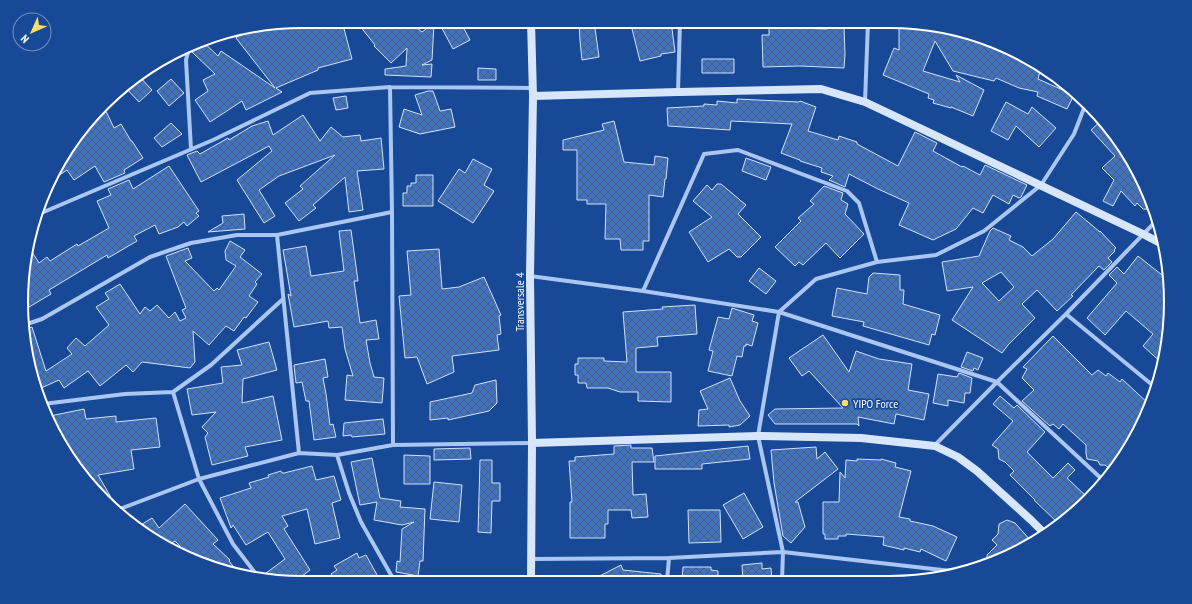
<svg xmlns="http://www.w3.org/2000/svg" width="1192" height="604" font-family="'PT Sans Narrow',sans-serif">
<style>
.building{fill:url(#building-cross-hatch);stroke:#d1e2fc;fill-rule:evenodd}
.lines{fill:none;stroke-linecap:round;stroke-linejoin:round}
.street{stroke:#aac6f1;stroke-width:4}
.secondary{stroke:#d8e6fb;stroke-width:8}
.poi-dot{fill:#ffdb6a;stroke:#184996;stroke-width:1.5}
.labels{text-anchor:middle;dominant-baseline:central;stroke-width:3.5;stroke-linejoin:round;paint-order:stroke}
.street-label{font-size:12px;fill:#fff;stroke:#184996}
.poi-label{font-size:12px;fill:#fff;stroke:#184996;text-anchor:start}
.rim{fill:none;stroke:#fff;stroke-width:2}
</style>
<defs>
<pattern id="building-cross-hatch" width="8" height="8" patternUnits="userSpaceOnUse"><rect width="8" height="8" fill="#4172bd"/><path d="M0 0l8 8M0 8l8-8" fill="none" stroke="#465f84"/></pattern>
</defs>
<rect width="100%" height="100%" fill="#184996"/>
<path class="building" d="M302,21H342L352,59L318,68V70L276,88L282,92L246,110L242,101L210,122L195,100L208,91L203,80L215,74L192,52V50L202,41L218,56L221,51L275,88L236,38L245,30Z
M356,21H408L422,32L434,23L432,60L422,65L432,64L431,77L385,75V69L406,66L407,48L391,63L374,46L375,45Z
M438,21H460L470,40L453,49Z
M579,21H594L599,57L582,60L580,41Z
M630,21H671L675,52L661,54V56L640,61Z
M769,21H796V28L827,29V27L844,26L845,54L844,68L800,66L763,67L762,35H769Z
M899,22H908L963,31L1003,46L1007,53L1027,58L1041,67L1038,79L1074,95L1067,109L1037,96L1038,92L1019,88L996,78L994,81L953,71L935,41L923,71L960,82L956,75L984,90L973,116L951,107V108L933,103L934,100L928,98L929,94L883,75L894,48L899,50Z
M702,59H734V73H702Z
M478,68L496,69V80H478Z
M138,75L152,90L139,102L124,86L131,79Z
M171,79L184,93L169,106L157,91Z
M428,91H433L440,111L451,109L455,127L420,134L399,127L404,109L422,115L415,95Z
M346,96L348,108L336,110L333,98Z
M737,99L799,102L800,101L816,107L808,131L838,140L839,136L857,142V144L898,166L915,132L937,143L933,151L962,167L963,166L980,175L985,165L1027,185L1021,197L1019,198L1013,195L1009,204L993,195L983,213L973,208L956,229L933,240L899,225L909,203L878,189L849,174L845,187L829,180L833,176L821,172L822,168L800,161V160L781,153L792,124L731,121L730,130L668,126L667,108L704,106V104L717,105V101L737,103Z
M1006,102L1028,114L1032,107L1056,128L1039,147L1016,126L1008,140L991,131Z
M103,105L114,128L121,124L131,141H132L143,158L124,170L125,173L104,182L95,166L74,180L67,170L52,180L59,161L91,117Z
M303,115L320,141L331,127L343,137L360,135L361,141L381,138L384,169L357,171L363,210L349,212L345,177L313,205L316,208L299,221L285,203L303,189L300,186L335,155L279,176L259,190L275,216L264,223L237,180L272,151L269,146L201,182L187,155L197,151L200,154L228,138L229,140L252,126L268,121L273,135Z
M1103,119L1114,134L1112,136L1125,149L1133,161L1155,210L1143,209L1137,203L1135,206L1121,191L1113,206L1103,201L1114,180L1102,168L1115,156L1091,130Z
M614,121L624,162L654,165L655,156L668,158L666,179H665L663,197L649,195V241H643V250H621L620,239H605L606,204H587V200H577V150H563V140L604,130L602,124Z
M171,123L182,134L162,147L154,138Z
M746,158L771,167L766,180L742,171Z
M473,159L492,169L484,185L494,191L473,223L438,201L459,169L465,173Z
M169,166L199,211L196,213L199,216L187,226L184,222L178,227L159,234L155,225L134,236L137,241L108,258L107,255L49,290L51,294L24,310L26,247L27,244L39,263L47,257L50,261L77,244L78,246L109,228L97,201L111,195L108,189L129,180L133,189Z
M416,175H433V206H403V193H407V186H411V183H416Z
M717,184H721L746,205L738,214L761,237L741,257H737L729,249L708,262L689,232L712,217L693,201L707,185L712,190Z
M824,186L843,193L841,200L848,204L845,214L864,234L840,258L826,243L803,265L799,262L795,266L775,247L801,221L798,218L814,204L810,201Z
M1076,212L1100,232V231L1116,248L1114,250L1115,251L1108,258L1112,262L1104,270L1099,266L1071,295L1073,296L1057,311L1037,290L1022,304L1035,318L1008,345L1002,353L952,320L973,287L947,291L942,262L979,256L990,231L993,228L1011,236L1009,240L1023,247L1032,256L1053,239ZM1001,272L1014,287L999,301L982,283Z
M244,214L245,229L208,232L223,223L222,216Z
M351,230L358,281H354L360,323L376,320L379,339L366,340L370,363L374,377L384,378L382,403L345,400L347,375L353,376L345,349L342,327L329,328L328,321L294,327L288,294L291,296L283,250L306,246L311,276L344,271L339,231Z
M230,241L245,250L240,257L262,274L255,282L257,284L249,296L258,302L246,318L244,317L234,331L226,326L209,345L193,331L195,362L190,368L142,362L133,372L126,365L100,386L88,371L64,388L59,380L39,389L23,338L24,330L32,327L46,371L72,354L67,348L76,338L85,346L109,325L96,307L109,299L105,293L120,284L140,314L145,307L150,311L157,305L169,318L175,312L180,321L186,318L182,310L186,308L166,256L188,248L192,258L185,261L214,291L217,288L219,290L236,266L226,260L225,251Z
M439,249L442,289L459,287L484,277L501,315L499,316L501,334L497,335L499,350L452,356L454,372L427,384L417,357L405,358L399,296L411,295L407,251Z
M1138,256L1162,275L1169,267V285L1164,291L1170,296V320L1163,364L1143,346L1153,334L1126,311L1105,335L1087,318L1117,283L1109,275L1117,267L1124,274Z
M759,268L776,281L766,294L749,281Z
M873,273L900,275V290H904L903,304L940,315L935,335L932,334L929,345L863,326L864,322L832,316L837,288L867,294L869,277Z
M695,305L697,334L657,337L658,346L636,348V372H671V402L638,401V392H620L608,388H587L586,383H578V375H575V364H578V358H604V361L627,362L623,312L663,309L662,307Z
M732,308L754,315L752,321L758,323L752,346L746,344V346H744L742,357L737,356L732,376L708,371L713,351L709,350L718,317L729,319Z
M823,335L849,372L856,351L879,359L912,364L908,390L929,394L924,420L896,414L894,424L858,417L859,426L857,424H775L768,415L775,409L843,408L809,371L802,376L789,358Z
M1053,336L1092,375L1098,370L1106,376L1108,373L1120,382L1122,379L1150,405L1142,426L1112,471L1105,465H1100L1098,461L1087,459L1086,453V445L1063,424L1059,429L1053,424L1050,426L1022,401L1034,390L1022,378L1027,369L1023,367Z
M269,342L277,370L243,379L242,403L273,396L282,440L245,447L248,456L212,465L205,437L208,433L202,427L216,412L192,415L187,389L223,383L221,367L242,365L237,350Z
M967,352L983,358L978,370L974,368L973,371L961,367Z
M325,359L328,377L323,378L326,394L330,425L333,424L336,437L314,440L309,401H306L302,382L296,383L294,365Z
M959,373L972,378L970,393H965L964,403L948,400V406L933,403L938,374L957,377Z
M730,378L740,401L750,416L740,425L729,427V425L698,426L699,410L708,409L700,391Z
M496,380L497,403L489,411L448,420V418L430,420V402L472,393L475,385Z
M1000,396L1014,408L1017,405L1045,432L1027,452L1053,478L1068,463L1075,470L1067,478L1089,499L1081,507L1078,504L1058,523L1034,500H1035L1010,475L1014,471L1005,462L999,459L998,449L992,445L1013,421L993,404Z
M84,409L86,419L116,416V422L156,418L160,447L131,450L134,469L98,475L112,499L106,502L103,501L53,431L50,416Z
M383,419L385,434L352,437L351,435L343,436L344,423Z
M631,445V448H652L654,462H632L633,495L646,494L648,517L632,518L631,510H608V524H605V538H570V502H572L569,461H575V457L614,454V446Z
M748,446L750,459L702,464V469H655V456Z
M816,447L817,459L825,452L838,469L795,502H798L805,527L791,543L783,536L774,483L771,450Z
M470,448L471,459L434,460V449Z
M404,455L430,456V484H404Z
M372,458L380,498L401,501L400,507L425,509L423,561H420L418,576L396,572L397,561L400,562L402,529L414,522L402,525L374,520L377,502L360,505L351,462Z
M857,459L881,460V459L896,463L895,467L911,471L899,517L910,519V521L933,526L957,537L946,561L921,549L920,552L904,548V550L883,545L884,537L846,534V536H838V539H825V534H823V502H839L840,472L845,478L846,460L857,461Z
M480,460H492V483H500V501H492L491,533L478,532Z
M312,466L316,480L334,476L341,500L332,503L340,538L315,544L307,509L282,516L288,526L284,529L310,570L294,582H284L262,579V576L285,559L268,532L246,545L233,525L231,528L220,498L251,488L249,483L269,477L268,475L281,471L282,473H284Z
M434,482L462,485L459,522L430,519Z
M744,493L763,527L743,539L723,505Z
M185,504L218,540L213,544L230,560L229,561L240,575L229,573L192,559L175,541L170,544L174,550L173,551L139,526L152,518L159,528Z
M688,510H720L721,542L689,543Z
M1007,520L1015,523L1032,542L997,562L987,564V555L997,545L992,540L998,534L999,524Z
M357,553L359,558L366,555L381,582H335L331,574L337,570L334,566Z
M762,563V569L771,568L772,581H743L742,565Z
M621,565L623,570L661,574V581L588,582Z
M683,567H711V570L718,571V581H682Z"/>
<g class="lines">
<path class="street" d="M189,48L186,60L191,149
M390,87L392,212L393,445
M678,92L680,21
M865,102L868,22
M39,214L213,140L310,93L390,87L533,88
M277,235L299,453
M530,276L643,291L779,312L997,382L1105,482
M643,291L704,154L738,150L847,191L859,203L877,262
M1066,314L1156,388
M24,325L42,319L150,257L191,243L237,235H277L392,212
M173,392L199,479L233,544L259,578
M43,404L125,394L173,392L211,365L283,299
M935,445L997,382L1066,314L1158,219
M337,455L349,493L361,522L395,582
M117,510L199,479L299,453L337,455L393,445L532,443
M531,559L669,558L783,552L960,572
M667,581L669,558
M782,581L783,552L758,436L779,312L816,279L877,262L936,255L984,231L1041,185L1074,134L1086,103"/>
<path class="secondary" d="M533,96L678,92L821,89L865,102L1143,234L1164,245
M532,443L758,436L861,438L935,446L958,457L977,471L1031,520L1045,534
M531,582L532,443L530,276L533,96L531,21"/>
</g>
<circle class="poi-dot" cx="845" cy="403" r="4"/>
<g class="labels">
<g class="street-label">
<text transform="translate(519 302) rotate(-90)">Transversale 4</text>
</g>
<g class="poi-label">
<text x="853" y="403">YIPO Force</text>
</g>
</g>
<path d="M0 0H1192V604H0ZM302 28H890A274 274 0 0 1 1164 302V302A274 274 0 0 1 890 576H302A274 274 0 0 1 28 302V302A274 274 0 0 1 302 28Z" fill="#184996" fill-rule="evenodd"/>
<path class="rim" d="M302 28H890A274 274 0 0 1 1164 302V302A274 274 0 0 1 890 576H302A274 274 0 0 1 28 302V302A274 274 0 0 1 302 28Z"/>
<g transform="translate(32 32) rotate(225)"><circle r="19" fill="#184996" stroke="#7492c0"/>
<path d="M0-3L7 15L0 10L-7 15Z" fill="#ffdb6a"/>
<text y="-6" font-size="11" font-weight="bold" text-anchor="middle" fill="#ffffff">N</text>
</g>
</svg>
